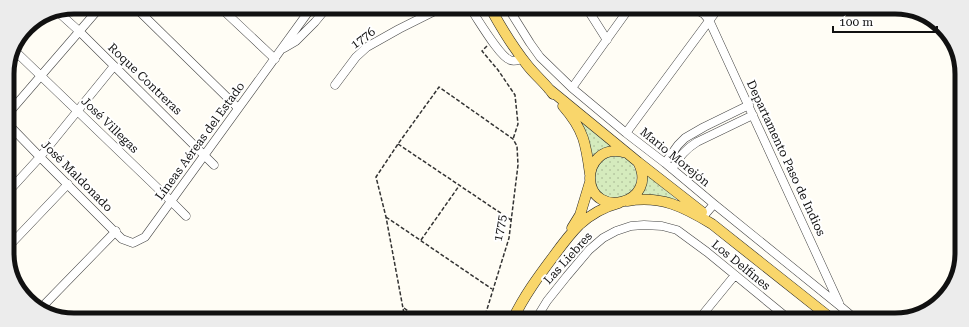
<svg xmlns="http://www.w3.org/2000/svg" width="969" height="327" font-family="'Roboto Serif',serif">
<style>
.grass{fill:url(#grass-dots)}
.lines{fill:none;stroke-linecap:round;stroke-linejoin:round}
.minor-casing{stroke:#444;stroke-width:9}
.major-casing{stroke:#222;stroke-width:11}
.path{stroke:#333;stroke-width:1.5;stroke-dasharray:4 2;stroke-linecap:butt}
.minor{stroke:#fff;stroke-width:8}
.major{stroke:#f9d66b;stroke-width:10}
.labels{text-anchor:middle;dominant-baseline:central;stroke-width:4;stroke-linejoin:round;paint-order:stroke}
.street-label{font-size:12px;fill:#111;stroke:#fff}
.rim{fill:none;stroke:#111;stroke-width:5}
</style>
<defs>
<pattern id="grass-dots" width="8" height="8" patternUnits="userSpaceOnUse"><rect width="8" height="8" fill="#d5ebbd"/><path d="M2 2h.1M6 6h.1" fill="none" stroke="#b6c8a1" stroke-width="1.8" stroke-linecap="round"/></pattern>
</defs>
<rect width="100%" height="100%" fill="#fffdf5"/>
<path class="grass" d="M577,119L613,147L593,159L591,149Z
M617,155L624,157L629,160L633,165L637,174L636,185L630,193L621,198L606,197L597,190L594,172L596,166L605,158Z
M645,173L684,206L638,197Z"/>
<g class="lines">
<g class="minor-casing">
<path id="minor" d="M588,10L607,40
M697,10L704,14L709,20L839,303
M224,11L275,59
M472,11C479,21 500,57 510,60C514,62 518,60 522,59
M510,11L530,43L540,57L572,88L626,133L665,163L714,204L840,306L853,317L854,320
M58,12L79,31L214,165
M140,12L238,108
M284,48L296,41L315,22L324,11
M15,51L171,201L186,216
M335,85L356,57L367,47L399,29L435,11
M572,88L628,10
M7,115L96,12
M7,123L40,157L122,239L133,243L145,237L309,11
M626,133L717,10
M665,163L678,145L685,138L704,127L749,105
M672,169C680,157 684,150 697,142L753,115
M8,192L40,157L114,66
M702,218L714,204
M8,247L68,184
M41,308L116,231
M539,314L548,319
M536,319L547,301L567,276L589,250L603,238L616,231L631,226L644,225L662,226L677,230L707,252L790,320
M699,319L735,275"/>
</g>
<g class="major-casing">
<path id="major" d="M492,11C502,29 515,50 528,66C536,76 546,84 553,94
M549,89L638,162L702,212
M563,106C584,130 586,144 590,174
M627,153C617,150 606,150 598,158C593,163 590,170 590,178C591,220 660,204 638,162
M627,201C661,195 684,207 712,224L833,320
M572,228L580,215L590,182
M513,319C524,296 538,277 553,257C561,246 569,235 579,225C590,215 604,207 619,203"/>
</g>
<path class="path" d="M487,46L482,51L498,70L515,95L518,124L513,139
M398,144L511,220
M386,217L492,289
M421,240L459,186
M404,308L419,319
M405,319L386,217L376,177L398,144L439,87L513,139L517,146L518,165L509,238L484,319"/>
<use href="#minor" class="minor"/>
<use href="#major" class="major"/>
</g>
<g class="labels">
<g class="street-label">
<text transform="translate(363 38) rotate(-36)">1776</text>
<text transform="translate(145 79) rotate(44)">Roque Contreras</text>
<text transform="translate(110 125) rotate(44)">José Villegas</text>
<text transform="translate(200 141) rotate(-54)">Líneas Aéreas del Estado</text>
<text transform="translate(675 157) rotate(39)">Mario Morejón</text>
<text transform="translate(786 158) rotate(65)">Departamento Paso de Indios</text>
<text transform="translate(77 176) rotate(45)">José Maldonado</text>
<text transform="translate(500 228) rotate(-80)">1775</text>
<text transform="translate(568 258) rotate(-48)">Las Liebres</text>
<text transform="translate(741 265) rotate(39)">Los Delfines</text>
</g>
</g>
<path d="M0 0H969V327H0ZM74 14H895A60 60 0 0 1 955 74V253A60 60 0 0 1 895 313H74A60 60 0 0 1 14 253V74A60 60 0 0 1 74 14Z" fill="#ececec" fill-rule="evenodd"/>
<path class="rim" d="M74 14H895A60 60 0 0 1 955 74V253A60 60 0 0 1 895 313H74A60 60 0 0 1 14 253V74A60 60 0 0 1 74 14Z"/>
<path d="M833 26v6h104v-6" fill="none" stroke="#111111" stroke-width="2"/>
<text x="839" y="26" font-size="12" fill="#111111" stroke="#ffffff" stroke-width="3" paint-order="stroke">100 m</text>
</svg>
